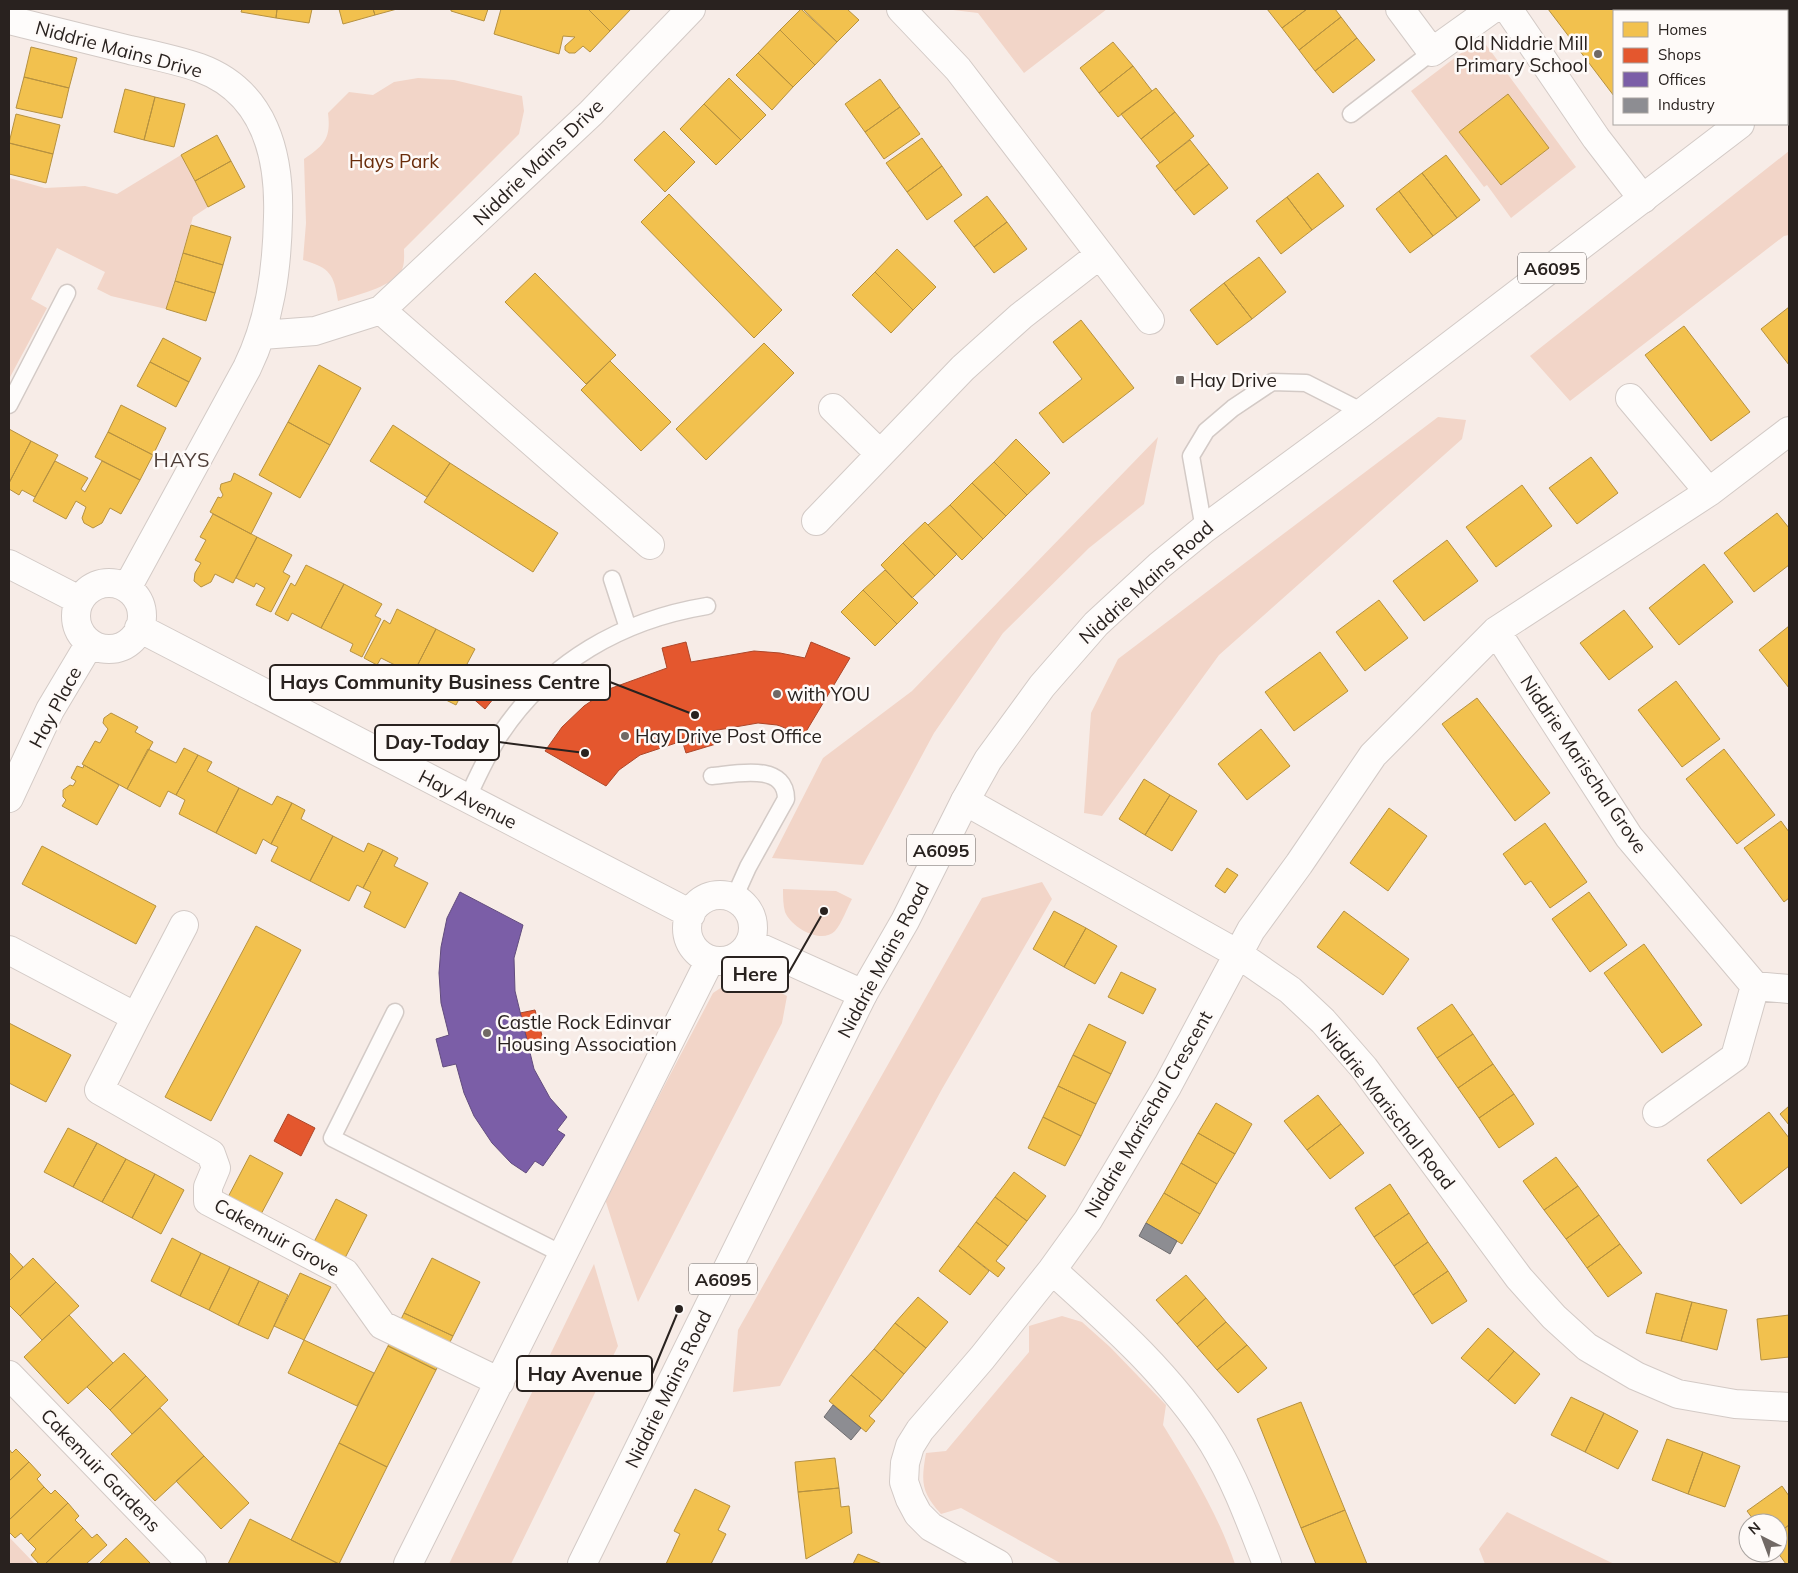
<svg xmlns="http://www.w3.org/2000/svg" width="1798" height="1573" font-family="Mulish,sans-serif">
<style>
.green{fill:#f2d5c8;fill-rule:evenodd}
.homes{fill:#f2c14e;stroke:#b69140}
.shops{fill:#e4572e;stroke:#ac472a}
.offices{fill:#7b5ea7;stroke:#624c7e}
.industry{fill:#8d8d92;stroke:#6f6d70}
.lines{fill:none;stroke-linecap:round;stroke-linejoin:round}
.service-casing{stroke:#d3cac6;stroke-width:19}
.minor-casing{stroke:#d3cac6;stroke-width:30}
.primary-casing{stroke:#d3cac6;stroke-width:30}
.service{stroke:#fefcfb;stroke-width:16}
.minor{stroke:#fefcfb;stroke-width:28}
.primary{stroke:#fefcfb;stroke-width:28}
.poi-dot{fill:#716965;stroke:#fefaf8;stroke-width:2}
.labels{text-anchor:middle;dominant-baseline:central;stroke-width:5;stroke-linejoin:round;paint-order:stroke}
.shield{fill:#fefaf8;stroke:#696360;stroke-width:1}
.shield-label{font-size:18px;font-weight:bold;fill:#29221f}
.poi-label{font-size:19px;fill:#29221f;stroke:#fefaf8;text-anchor:start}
.street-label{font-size:19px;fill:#29221f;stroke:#fefaf8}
.park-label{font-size:19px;fill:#6a2c0a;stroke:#fefaf8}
.neighbourhood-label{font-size:20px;letter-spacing:1px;fill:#4c3c36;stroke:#fefaf8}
.leader{fill:none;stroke:#29221f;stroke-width:2}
.callout-dot{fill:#29221f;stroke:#fefaf8;stroke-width:2}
.callout{fill:#fefaf8;stroke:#29221f;stroke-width:2}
.callout-label{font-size:20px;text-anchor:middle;font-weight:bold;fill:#29221f}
</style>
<rect width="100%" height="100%" fill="#f7ece7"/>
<path class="green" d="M955,9H1107L1024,73L978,13L953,10Z
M1481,38L1576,167L1511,218L1487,185L1484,187L1411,91ZM1459,132L1549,148L1501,185Z
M418,78L454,80L522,96L524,111L519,134L404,249C404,257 405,264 401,272C391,287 354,296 338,301C334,274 330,268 303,260L306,223L304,159C325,145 331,138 328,113L349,92L373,95L394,82Z
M1789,151V235L1784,236L1570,401L1530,356Z
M181,155L208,207L193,217L166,309L111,296L97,289L105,272L57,248L31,299L47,308L9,379V178L45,188L85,186L117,194Z
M1438,417L1466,420L1462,439L1219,655L1102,816L1084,813L1091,713L1118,659Z
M1158,437L1144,504L1089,548L1003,633L934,733L863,865L772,858L823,758L912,691Z
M1042,882L1052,899L942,1089L780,1386L733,1392L738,1330L982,898Z
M783,889L836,891L852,899C847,908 842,923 835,931C821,945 791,927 785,912C783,905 783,896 783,889Z
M750,976L787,996L782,1023L638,1302L605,1199L713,993L731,981Z
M594,1264L618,1346L511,1564H449Z
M1062,1316L1082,1322L1110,1347L1166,1405L1163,1425C1191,1470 1218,1514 1235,1564H1062L961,1508L941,1514C921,1492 921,1482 926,1453L946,1451L1029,1352V1326Z
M1507,1512L1610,1562L1615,1564H1485L1479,1549Z
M9,1537L35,1564H9Z"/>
<path class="homes" d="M242,9H277L276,18L241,12Z
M277,9H312L309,23L276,18Z
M339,9H373L375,15L343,24Z
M373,9H397L375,15Z
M451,9H488L484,21L451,11Z
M501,9H588L610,31L590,52L583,46L575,53H569L565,50V46L575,37L563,36L559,54L494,34Z
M588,9H631L610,31Z
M801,9L837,42L815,65L780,30Z
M803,9H847L859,20L837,42Z
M1267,9H1307L1282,28Z
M1307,9H1335L1341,17L1299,50L1282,28Z
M1548,9H1729L1726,11H1614V96Z
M1341,17L1357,38L1315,71L1299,50Z
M780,30L815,65L793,87L758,53Z
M1357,38L1375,60L1333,93L1315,71Z
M1113,42L1133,66L1099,93L1080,68Z
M31,47L77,58L69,88L24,77Z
M758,53L793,87L772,110L736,75Z
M1133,66L1152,91L1118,117L1099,93Z
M24,77L69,88L62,118L16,108Z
M729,78L766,115L741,140L704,104Z
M880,79L900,107L865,132L845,104Z
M1156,88L1175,112L1141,139L1121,114Z
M125,89L155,97L144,140L114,132Z
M1508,94L1549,148L1501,185L1459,132Z
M155,97L185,104L174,147L144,140Z
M704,104L741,140L716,165L680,129Z
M900,107L920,134L884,159L865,132Z
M1175,112L1194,136L1160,163L1141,139Z
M16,114L60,125L53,154L9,143Z
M664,131L695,162L665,192L634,160Z
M217,135L231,161L195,181L181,155Z
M922,138L942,166L907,192L886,163Z
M1190,140L1209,164L1175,191L1156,166Z
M9,143L53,154L46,183L9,174Z
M1446,155L1480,200L1457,218L1422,173Z
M231,161L245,187L208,207L195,181Z
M1209,164L1228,188L1194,215L1175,191Z
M942,166L962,195L927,220L907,192Z
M1318,173L1344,206L1312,230L1287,197Z
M1422,173L1457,218L1433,236L1399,191Z
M1399,191L1433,236L1410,253L1376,209Z
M669,194L782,310L754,338L641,222Z
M987,196L1007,222L974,247L954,221Z
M1287,197L1312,230L1281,254L1256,221Z
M1007,222L1027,249L994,273L974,247Z
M191,225L231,237L223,265L183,253Z
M897,249L936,287L913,310L875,272Z
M183,253L223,265L215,293L175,281Z
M1259,257L1286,292L1252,319L1224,283Z
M875,272L913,310L891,333L852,295Z
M535,273L616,355L586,384L505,302Z
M175,281L215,293L206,321L166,309Z
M1224,283L1252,319L1217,345L1190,310Z
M1789,307V365L1761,329Z
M1081,320L1134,388L1063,443L1039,413L1082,379L1053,342Z
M1684,326L1750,412L1711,441L1645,355Z
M163,338L201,358L189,382L150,362Z
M764,343L794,373L706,460L676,429Z
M610,361L671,422L641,451L581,390Z
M150,362L189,382L176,407L137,386Z
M319,365L361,388L330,445L288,422Z
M121,405L166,428L153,455L108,432Z
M288,422L330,445L300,498L259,475Z
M393,425L450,463L427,497L370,461Z
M9,429L31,441L9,483Z
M108,432L153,455L140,480L95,457Z
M1016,439L1050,473L1027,495L994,462Z
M31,441L58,455L35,497L22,490L19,495L9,489V483Z
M1591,457L1618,493L1577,524L1549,488Z
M55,461L88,478L81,489L85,492L102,461L140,480L121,514L110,508L102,523L93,528L84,523L82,518L86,507L76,501L66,519L33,501Z
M994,462L1027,495L1006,516L972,483Z
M450,463L558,533L533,572L424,502Z
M234,473L272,493L251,534L210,512L218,497L221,498L223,495L220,489L221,484L231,481Z
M972,483L1006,516L983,539L950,505Z
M1522,485L1552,526L1496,567L1466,527Z
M950,505L983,539L962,560L928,525Z
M1777,513L1789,528V565L1754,592L1724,553Z
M213,514L257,537L233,583L215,574L211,582L201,587L194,581L195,573L201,563L195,560L206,540L200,537Z
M925,522L957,554L935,576L903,543Z
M257,537L292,555L283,572L290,576L271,612L256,605L265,588L256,583L254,587L236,578Z
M1447,540L1478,581L1424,621L1393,581Z
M903,543L935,576L912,598L881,565Z
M1704,564L1733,602L1679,645L1649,608Z
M306,565L344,584L321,628L292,613L288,621L275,614L291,583L295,586Z
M885,570L918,603L897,624L863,590Z
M344,584L382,604L375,616L381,619L362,657L350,651L353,644L321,628Z
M863,590L897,624L875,646L841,612Z
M1379,600L1408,638L1365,671L1336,632Z
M397,609L436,629L413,674L381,658L377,665L364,658L384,620L390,624Z
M1624,610L1653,647L1609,680L1580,643Z
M1789,626V688L1759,650Z
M436,629L475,649L467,664L475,668L456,705L442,698L445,691L413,674Z
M1320,652L1348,691L1294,731L1265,692Z
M1676,681L1720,739L1682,767L1638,710Z
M1477,698L1550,793L1515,821L1442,724Z
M111,713L138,727L135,732L153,742L127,789L82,764L95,741L100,743L108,729L103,723L104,718Z
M1261,729L1290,766L1247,800L1218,764Z
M184,748L198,755L176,795L168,791L160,807L127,789L148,749L176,763Z
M1724,749L1775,815L1737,844L1686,779Z
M198,755L212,762L207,771L239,788L216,833L179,814L185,800L176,795Z
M84,765L119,785L97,825L62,806L66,800L63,797V790L70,785L73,786L76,781L71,778L77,766L83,768Z
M1144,779L1170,795L1145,835L1119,819Z
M239,788L272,805L277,796L292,803L271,844L263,839L256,854L216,833Z
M1170,795L1197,811L1172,851L1145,835Z
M292,803L305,810L301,819L333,836L310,881L271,861L278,847L271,844Z
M1389,808L1427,836L1388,891L1350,863Z
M1781,821L1789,832V898L1784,902L1744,848Z
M1545,823L1587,882L1550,908L1531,881L1525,885L1503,854Z
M333,836L364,852L368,843L383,850L363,888L357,885L349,901L310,881Z
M42,846L156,906L136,944L22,884Z
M383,850L398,858L394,866L428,883L405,928L364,907L371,892L363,888Z
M1227,868L1238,875L1225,893L1215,886Z
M1589,892L1627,945L1590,972L1552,919Z
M1054,911L1086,928L1064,967L1033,949Z
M1344,911L1409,959L1383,995L1317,947Z
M256,926L301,950L211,1121L165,1097Z
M1086,928L1117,946L1095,984L1064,967Z
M1644,944L1702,1025L1662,1053L1604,973Z
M1121,972L1156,989L1143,1014L1108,997Z
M1452,1004L1473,1034L1437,1058L1417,1028Z
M9,1023L71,1055L46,1102L9,1083Z
M1089,1024L1126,1042L1111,1074L1073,1055Z
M1473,1034L1493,1064L1458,1088L1437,1058Z
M1073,1055L1111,1074L1096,1104L1058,1086Z
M1493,1064L1514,1094L1479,1118L1458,1088Z
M1058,1086L1096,1104L1081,1136L1043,1117Z
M1514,1094L1534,1124L1499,1148L1479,1118Z
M1318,1095L1341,1124L1307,1150L1284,1121Z
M1216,1103L1252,1124L1235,1154L1198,1133Z
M1789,1106V1125L1780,1114Z
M1769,1112L1789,1138V1166L1741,1204L1707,1160Z
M1043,1117L1081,1136L1065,1166L1028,1148Z
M1341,1124L1364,1153L1330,1179L1307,1150Z
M68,1128L97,1143L73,1187L44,1172Z
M1198,1133L1235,1154L1217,1184L1181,1163Z
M97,1143L126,1159L102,1202L73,1187Z
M250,1155L283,1173L260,1216L227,1199Z
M1556,1157L1578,1186L1544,1210L1523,1181Z
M126,1159L155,1174L132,1218L102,1202Z
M1181,1163L1217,1184L1200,1214L1164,1193Z
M1014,1172L1046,1196L1027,1221L995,1197Z
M155,1174L184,1190L161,1234L132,1218Z
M1390,1184L1409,1213L1374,1237L1355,1208Z
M1578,1186L1599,1215L1566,1239L1544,1210Z
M1164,1193L1200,1214L1182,1244L1146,1223Z
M995,1197L1027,1221L1008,1246L976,1222Z
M336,1199L367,1215L345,1258L314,1242Z
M1409,1213L1428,1242L1394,1266L1374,1237Z
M1599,1215L1620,1244L1587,1268L1566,1239Z
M976,1222L1008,1246L996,1261L1005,1268L998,1277L958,1246Z
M172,1238L201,1253L180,1296L151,1281Z
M1428,1242L1448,1271L1413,1295L1394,1266Z
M1620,1244L1642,1273L1608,1297L1587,1268Z
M958,1246L989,1271L970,1295L939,1271Z
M9,1252L23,1267L9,1281Z
M201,1253L230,1267L209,1310L180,1296Z
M33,1258L56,1282L20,1316L9,1305V1281Z
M432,1258L480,1282L453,1336L404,1313Z
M230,1267L259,1281L238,1325L209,1310Z
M1448,1271L1467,1301L1432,1324L1413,1295Z
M300,1273L331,1287L304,1340L274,1326Z
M1186,1275L1206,1298L1177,1324L1156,1300Z
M259,1281L288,1295L268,1339L238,1325Z
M56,1282L79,1306L42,1340L20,1316Z
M1656,1293L1692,1302L1681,1341L1646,1333Z
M918,1297L948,1322L926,1348L895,1323Z
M1206,1298L1226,1322L1197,1347L1177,1324Z
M1692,1302L1727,1310L1717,1350L1681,1341Z
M404,1313L453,1336L436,1370L388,1346Z
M69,1315L113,1363L68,1404L24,1357Z
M1789,1315V1357L1761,1360L1757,1319Z
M1226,1322L1247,1345L1217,1370L1197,1347Z
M895,1323L926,1348L904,1374L874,1349Z
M1488,1328L1514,1351L1488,1381L1461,1358Z
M304,1340L374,1373L357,1406L288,1373Z
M1247,1345L1267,1368L1238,1393L1217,1370Z
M388,1346L436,1370L387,1467L339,1443Z
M874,1349L904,1374L882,1401L851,1375Z
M1514,1351L1540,1374L1515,1404L1488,1381Z
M124,1353L146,1376L110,1410L87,1387Z
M851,1375L882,1401L869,1416L875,1421L866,1432L829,1401Z
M146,1376L168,1400L132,1434L110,1410Z
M1571,1397L1604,1413L1585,1452L1551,1435Z
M1301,1402L1345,1510L1301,1528L1257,1419Z
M160,1408L204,1456L155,1501L111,1454Z
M1604,1413L1638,1431L1618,1469L1585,1452Z
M1667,1439L1703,1452L1688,1494L1652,1480Z
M339,1443L387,1467L339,1564L291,1540Z
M9,1449L12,1453L16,1449L29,1462L9,1481Z
M1703,1452L1740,1466L1725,1507L1688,1494Z
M204,1456L249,1503L221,1529L176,1481Z
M835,1458L839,1488L798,1492L795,1462Z
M29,1462L41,1475L37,1479L44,1487L9,1520V1481Z
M1782,1486L1789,1496V1525L1778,1533V1523H1756L1747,1511Z
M44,1487L51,1494L55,1490L68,1503L28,1541L21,1533L15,1538L9,1532V1520Z
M839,1488L841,1507L849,1506L852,1533L806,1559L798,1492Z
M695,1489L730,1506L718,1530L726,1534L711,1564H666L680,1534L674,1531Z
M68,1503L79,1516L75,1520L83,1528L45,1564H39L31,1555L36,1549L28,1541Z
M1345,1510L1367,1564H1316L1301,1528Z
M250,1519L339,1564H228Z
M1789,1525V1564H1786L1778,1553V1533Z
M83,1528L92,1538L97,1534L107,1545L86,1564H45Z
M126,1538L151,1564H99Z
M858,1554L863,1556L882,1564H853Z"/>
<path class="shops" d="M686,642L691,662L754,651L780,653L805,658L811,642L850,658L804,735L777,725L758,723L712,731L640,755L619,770L606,786L545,751L562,727L584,706L609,689L667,668L662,648Z
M482,680L498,693L485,709L469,695Z
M712,731L716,744L686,753L682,740Z
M535,1010L544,1043L529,1047L520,1013Z
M288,1114L315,1128L301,1156L274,1141Z"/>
<path class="offices" d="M460,892L523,925L514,958L515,991L534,1069L550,1098L567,1117L557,1130L565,1135L543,1166L535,1161L526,1173L511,1163L492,1143L474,1116L464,1093L456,1064L443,1067L436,1039L449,1035L441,1003L439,973L441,947L447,918Z"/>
<path class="industry" d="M1146,1223L1177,1241L1170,1254L1139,1236Z
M833,1405L861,1428L851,1440L824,1417Z"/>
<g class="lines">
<g class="service-casing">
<path id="service" d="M1351,114L1432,52
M9,405L67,293
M1204,529L1191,456L1206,431L1233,408L1272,382L1306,383L1363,412
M612,579L628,628
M712,776C735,774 786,762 786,799L748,867L734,898
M467,799C477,777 487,755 500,735C548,662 622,620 707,606
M395,1012L332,1138L562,1254"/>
</g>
<g class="minor-casing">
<path id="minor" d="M901,9L958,69L1150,320
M1400,9L1432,52L1492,9
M1508,9L1596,138L1643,199
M9,20C49,30 90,40 130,50C153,55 177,60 200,68C265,92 280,155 278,217C277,270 270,321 247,368L127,588
M381,310L650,545
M262,335L315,331L381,310L591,113L691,9
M1630,398L1709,492
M833,408L880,454
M816,521L963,368L1021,316L1098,256
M9,564L79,600
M76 616a33 33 0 1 1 66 0a33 33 0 1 1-66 0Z
M139,628L691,914
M1496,631L1629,837L1755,986L1789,989
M9,798L50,710L90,643
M965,801L1238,954L1290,990L1323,1021L1364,1068L1519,1278L1554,1317L1587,1347L1636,1376L1678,1394L1735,1404L1789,1407
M687 928a33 33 0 1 1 66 0a33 33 0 1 1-66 0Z
M750,943L863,994
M9,950L136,1017L184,925
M136,1017L99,1090L211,1154L216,1168L208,1187V1201L345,1273L382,1325L500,1382
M1657,1113L1735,1057L1755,986
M1052,1270C1110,1322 1171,1376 1213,1443C1236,1481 1251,1523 1267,1564
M9,1375L192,1564
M408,1564L710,960
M998,1564L931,1527L918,1514L910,1499L904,1482L905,1463L910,1446L920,1430L982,1358L1052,1270L1088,1220L1168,1085L1251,930L1299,864L1373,755L1496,631L1709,492L1789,431"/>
</g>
<g class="primary-casing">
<path id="primary" d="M1787,88L1789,86
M582,1564L863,994L905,921L965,801L988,760L1042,686L1096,624L1160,565L1204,529L1363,412L1740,124"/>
</g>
<use href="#service" class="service"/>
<use href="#minor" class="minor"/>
<use href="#primary" class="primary"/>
</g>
<g class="poi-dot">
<circle cx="1598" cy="54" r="5"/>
<rect x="1175" y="375" width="10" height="10" rx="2.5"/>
<circle cx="777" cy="694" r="5"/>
<circle cx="625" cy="736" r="5"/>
<circle cx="487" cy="1033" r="5"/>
</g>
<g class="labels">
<g class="shield">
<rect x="1518" y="252.5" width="68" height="31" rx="4"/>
<rect x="907" y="834.5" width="68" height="31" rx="4"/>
<rect x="689" y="1263.5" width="68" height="31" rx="4"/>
</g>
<g class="shield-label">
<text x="1552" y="268">A6095</text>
<text x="941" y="850">A6095</text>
<text x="723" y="1279">A6095</text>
</g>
<g class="poi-label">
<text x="1588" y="43" text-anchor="end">Old Niddrie Mill<tspan x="1588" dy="22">Primary School</tspan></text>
<text x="1190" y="380">Hay Drive</text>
<text x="787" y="694">with YOU</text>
<text x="635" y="736">Hay Drive Post Office</text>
<text x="497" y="1022">Castle Rock Edinvar<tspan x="497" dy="22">Housing Association</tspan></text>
</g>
<g class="street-label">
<text transform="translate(119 49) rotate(15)">Niddrie Mains Drive</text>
<text transform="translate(538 162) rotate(-44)">Niddrie Mains Drive</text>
<text transform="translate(1146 582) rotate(-42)">Niddrie Mains Road</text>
<text transform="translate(55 707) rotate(-62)">Hay Place</text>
<text transform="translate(1584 764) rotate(56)">Niddrie Marischal Grove</text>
<text transform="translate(468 799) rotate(27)">Hay Avenue</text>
<text transform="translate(883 960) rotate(-62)">Niddrie Mains Road</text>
<text transform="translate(1388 1106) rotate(52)">Niddrie Marischal Road</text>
<text transform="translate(1148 1114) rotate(-60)">Niddrie Marischal Crescent</text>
<text transform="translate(277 1237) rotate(29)">Cakemuir Grove</text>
<text transform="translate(668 1389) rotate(-64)">Niddrie Mains Road</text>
<text transform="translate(101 1470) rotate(46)">Cakemuir Gardens</text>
</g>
<g class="park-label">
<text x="394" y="161">Hays Park</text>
</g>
<g class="neighbourhood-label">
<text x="182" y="459">HAYS</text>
</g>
</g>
<path class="leader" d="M695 715L610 682M585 753L499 742M824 911L788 974M679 1309L652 1374"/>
<g class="callout-dot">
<circle cx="695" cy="715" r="5"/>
<circle cx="585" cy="753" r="5"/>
<circle cx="824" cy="911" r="5"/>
<circle cx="679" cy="1309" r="5"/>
</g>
<g class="callout">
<rect x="270" y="665" width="340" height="35" rx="5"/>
<rect x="375" y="725" width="124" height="35" rx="5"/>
<rect x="722" y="957" width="66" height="35" rx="5"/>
<rect x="517" y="1356" width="135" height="35" rx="5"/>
</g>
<g class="callout-label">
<text x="440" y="689">Hays Community Business Centre</text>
<text x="437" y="749">Day-Today</text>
<text x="755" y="981">Here</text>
<text x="585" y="1381">Hay Avenue</text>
</g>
<rect width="1798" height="1573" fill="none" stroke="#29221f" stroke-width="20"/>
<rect x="1613" y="10" width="175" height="115" fill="#fefaf8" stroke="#a9a4a1"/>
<rect x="1623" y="22" width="25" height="15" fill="#f2c14e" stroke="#a9a4a1"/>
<text x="1658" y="35" font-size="15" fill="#29221f">Homes</text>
<rect x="1623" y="48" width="25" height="15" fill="#e4572e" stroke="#a9a4a1"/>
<text x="1658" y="60" font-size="15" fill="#29221f">Shops</text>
<rect x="1623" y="72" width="25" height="15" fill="#7b5ea7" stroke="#a9a4a1"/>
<text x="1658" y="85" font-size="15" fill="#29221f">Offices</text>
<rect x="1623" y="98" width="25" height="15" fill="#8d8d92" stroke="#a9a4a1"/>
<text x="1658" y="110" font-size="15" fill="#29221f">Industry</text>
<g transform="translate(1763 1538) rotate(318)"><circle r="24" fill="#fefaf8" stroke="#a9a4a1"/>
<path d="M0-4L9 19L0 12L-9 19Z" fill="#716965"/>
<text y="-8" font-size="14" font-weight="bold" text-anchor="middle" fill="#29221f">N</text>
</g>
</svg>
